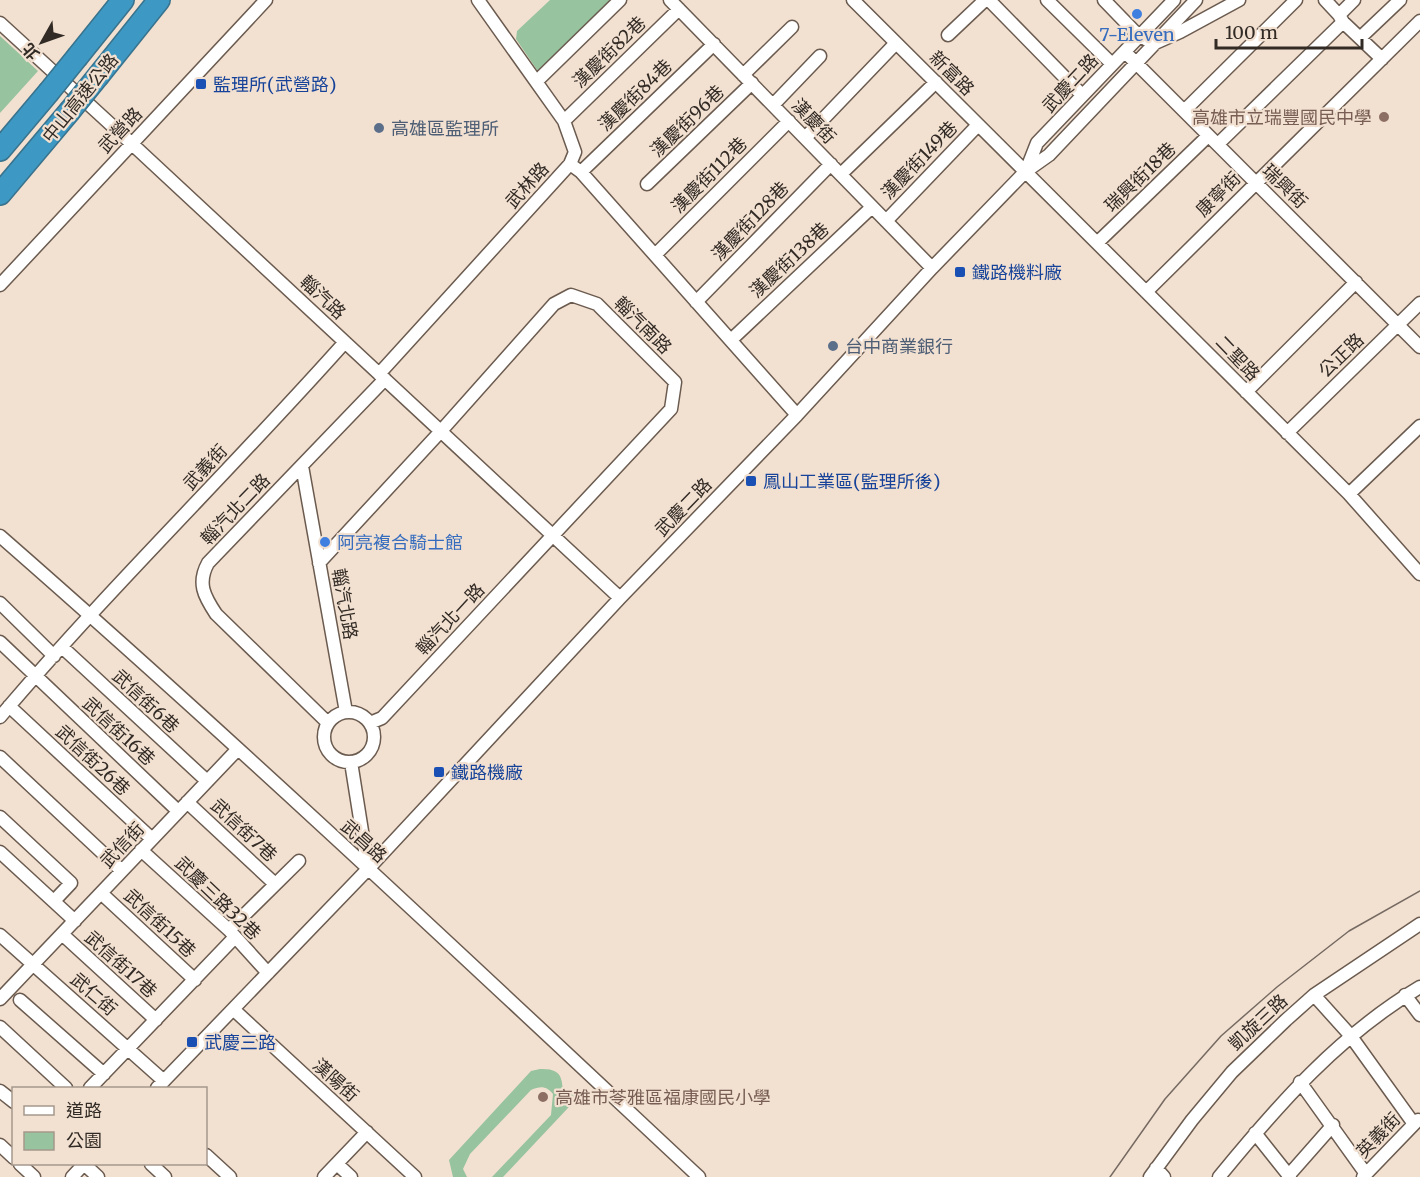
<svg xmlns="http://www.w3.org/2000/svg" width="1420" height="1177" font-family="Merriweather,'Noto Sans TC',serif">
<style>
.green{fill:#97c39f}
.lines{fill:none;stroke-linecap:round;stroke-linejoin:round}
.street-casing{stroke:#6b5b4f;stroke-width:15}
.highway-casing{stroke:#39728c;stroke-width:24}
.street{stroke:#fff;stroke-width:12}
.highway{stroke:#3d99c3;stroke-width:21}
.tram{stroke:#756a61;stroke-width:1.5}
.highway-bridge-casing{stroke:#39728c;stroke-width:24;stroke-linecap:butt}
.highway-bridge{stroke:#3d99c3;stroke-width:21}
.shop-dot{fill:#3f7fe0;stroke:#f2e0d1;stroke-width:2}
.transit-dot{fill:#1a4fb4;stroke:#f2e0d1;stroke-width:2}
.education-dot{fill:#8d6e63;stroke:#f2e0d1;stroke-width:2}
.service-dot{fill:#5c6f8a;stroke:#f2e0d1;stroke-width:2}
.labels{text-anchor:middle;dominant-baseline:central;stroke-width:4.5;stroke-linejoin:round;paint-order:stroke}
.shop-label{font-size:18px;fill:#366cbe;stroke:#f2e0d1}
.street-label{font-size:18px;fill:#322b25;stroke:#f2e0d1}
.transit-label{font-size:18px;fill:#164399;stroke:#f2e0d1;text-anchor:start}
.education-label{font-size:18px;fill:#785e54;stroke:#f2e0d1;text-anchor:end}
.service-label{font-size:18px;fill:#4e5e75;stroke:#f2e0d1;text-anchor:start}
</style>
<rect width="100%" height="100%" fill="#f2e0d1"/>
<path class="green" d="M550,0H613L544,69L537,70L516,39L517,31Z
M0,36L38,71L0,113Z
M540,1069C566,1068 561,1082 564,1101L577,1088L583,1092L503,1177H492L551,1115L553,1094C546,1086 541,1086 531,1090L470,1154L463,1169L467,1177H453L449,1160L531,1071Z"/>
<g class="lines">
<g class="street-casing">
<path id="street" d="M670,0L932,268
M853,0L1349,494L1420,574
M989,0L1082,95
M1047,0L1112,64
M1104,0L1134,31L1153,44L1180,32L1239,0
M1325,0L1339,15L1343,22L1382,59
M1339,15L1354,0
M0,23L131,143L620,598
M948,35L985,0
M1361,37L1400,0
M1125,52L1420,347
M743,75L792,27
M537,81L620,0
M773,105L820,56
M1184,111L1296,0
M564,121L679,9
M805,138L896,43
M1218,144L1343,22
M570,164L581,172L797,415
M1026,171L1037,143L1174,0
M581,172L714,44
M841,174L936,82
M647,184L752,83
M886,221L978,125
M1097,243L1208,136
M655,255L789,121
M0,285L266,0
M1146,292L1420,21
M696,302L831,164
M731,340L872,207
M379,374L570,164L575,152L564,121L478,0
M1246,392L1356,282
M1287,433L1420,303
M302,466L346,712
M1349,494L1420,426
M0,536C238,744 468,961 699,1177
M319,563L441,431L554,304L571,295L597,304L675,382L671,409L382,718L370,723
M0,603L54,656
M0,642L178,811
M62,647L207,781
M9,706L152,839
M324 737a25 25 0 1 1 50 0a25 25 0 1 1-50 0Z
M0,717C110,587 232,469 345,342
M328,723L216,614C204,596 197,583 208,563L385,379
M0,757L122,871
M351,762L368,869
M187,802L275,884
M0,817L71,883L54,901
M141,850L229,930L268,973
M0,852L75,921
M101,893L195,980
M229,930L299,861
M62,934L156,1020
M0,935L164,1081
M1314,995L1350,1035L1414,1124
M1405,995L1420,1015
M0,999L237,750
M20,1000L104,1074
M233,1009L415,1177
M0,1027L66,1088
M1300,1082L1366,1174
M90,1088L235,937
M157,1088L368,869L620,598L797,415L932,268L1025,172L1049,155L1196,0
M0,1091L14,1102
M1255,1133L1290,1177
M0,1145L14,1158
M206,1155L230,1177
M20,1164L34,1177
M84,1164L98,1177
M151,1164L165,1177
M337,1164L351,1177
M1156,1168L1164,1177
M1289,1175L1333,1125
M72,1177L84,1164
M324,1177L367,1132
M1150,1177L1192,1120L1232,1072L1286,1020L1314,995L1420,924
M1219,1177C1279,1104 1338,1036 1420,987
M1363,1177L1418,1120"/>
</g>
<g class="highway-casing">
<path id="highway" d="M78,56L123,0
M99,75L159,0
M0,150L48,93
M0,194L69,112"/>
</g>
<use href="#street" class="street"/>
<use href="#highway" class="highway"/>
<path class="tram" d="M1110,1177L1165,1099L1221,1036L1277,987L1349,931L1420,891"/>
<g class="highway-bridge-casing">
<path id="highway-bridge" d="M48,93L78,56
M69,112L99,75"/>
</g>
<use href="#highway-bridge" class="highway-bridge"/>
</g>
<g class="shop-dot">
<circle cx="1137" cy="14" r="6"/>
<circle cx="325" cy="542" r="6"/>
</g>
<g class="transit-dot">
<rect x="195" y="78" width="12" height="12" rx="3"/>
<rect x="954" y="266" width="12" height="12" rx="3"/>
<rect x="745" y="475" width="12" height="12" rx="3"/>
<rect x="433" y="766" width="12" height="12" rx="3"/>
<rect x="186" y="1036" width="12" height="12" rx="3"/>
</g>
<g class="education-dot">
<circle cx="1384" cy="117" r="6"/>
<circle cx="543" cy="1097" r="6"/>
</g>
<g class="service-dot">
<circle cx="379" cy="128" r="6"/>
<circle cx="833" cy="346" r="6"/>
</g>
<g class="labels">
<g class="shop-label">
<text x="1137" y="34">7-Eleven</text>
<text x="337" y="542" text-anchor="start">阿亮複合騎士館</text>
</g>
<g class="street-label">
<text transform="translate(609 52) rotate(-44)">漢慶街82巷</text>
<text transform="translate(952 73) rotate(45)">新富路</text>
<text transform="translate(1070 83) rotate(-47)">武慶二路</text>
<text transform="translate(635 95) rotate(-44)">漢慶街84巷</text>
<text transform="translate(80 98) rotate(-51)">中山高速公路</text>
<text transform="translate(687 121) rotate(-44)">漢慶街96巷</text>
<text transform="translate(814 121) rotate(46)">漢慶街</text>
<text transform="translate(120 130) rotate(-47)">武營路</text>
<text transform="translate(919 160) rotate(-46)">漢慶街149巷</text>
<text transform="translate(709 175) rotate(-45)">漢慶街112巷</text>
<text transform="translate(1140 177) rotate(-44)">瑞興街18巷</text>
<text transform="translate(527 185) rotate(-48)">武林路</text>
<text transform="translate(1285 186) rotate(44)">瑞興街</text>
<text transform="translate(1218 194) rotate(-45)">康寧街</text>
<text transform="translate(750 221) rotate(-46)">漢慶街128巷</text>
<text transform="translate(789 260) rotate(-43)">漢慶街138巷</text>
<text transform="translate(323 297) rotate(43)">輜汽路</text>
<text transform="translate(643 325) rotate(45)">輜汽南路</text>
<text transform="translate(1341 355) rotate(-44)">公正路</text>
<text transform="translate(1238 358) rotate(46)">二聖路</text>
<text transform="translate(205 467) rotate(-47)">武義街</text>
<text transform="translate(683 507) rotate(-46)">武慶二路</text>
<text transform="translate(235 509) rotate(-46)">輜汽北二路</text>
<text transform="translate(345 604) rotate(80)">輜汽北路</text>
<text transform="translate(450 619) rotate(-47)">輜汽北一路</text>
<text transform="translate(146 701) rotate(43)">武信街6巷</text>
<text transform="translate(119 731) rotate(43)">武信街16巷</text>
<text transform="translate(93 760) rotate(43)">武信街26巷</text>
<text transform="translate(244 830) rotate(43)">武信街7巷</text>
<text transform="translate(364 841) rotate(42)">武昌路</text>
<text transform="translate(122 845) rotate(-47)">武信街</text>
<text transform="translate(218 898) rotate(44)">武慶三路32巷</text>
<text transform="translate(160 923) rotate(43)">武信街15巷</text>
<text transform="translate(121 964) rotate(42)">武信街17巷</text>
<text transform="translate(94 994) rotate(41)">武仁街</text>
<text transform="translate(1258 1022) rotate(-43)">凱旋三路</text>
<text transform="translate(336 1080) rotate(42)">漢陽街</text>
<text transform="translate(1378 1135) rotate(-46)">英義街</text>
</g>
<g class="transit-label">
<text x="213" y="84">監理所(武營路)</text>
<text x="972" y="272">鐵路機料廠</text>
<text x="763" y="481">鳳山工業區(監理所後)</text>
<text x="451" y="772">鐵路機廠</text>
<text x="204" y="1042">武慶三路</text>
</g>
<g class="education-label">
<text x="1372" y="117">高雄市立瑞豐國民中學</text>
<text x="555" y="1097" text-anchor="start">高雄市苓雅區福康國民小學</text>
</g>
<g class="service-label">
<text x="391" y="128">高雄區監理所</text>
<text x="845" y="346">台中商業銀行</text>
</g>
</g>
<rect x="12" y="1087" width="195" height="78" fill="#f2e0d1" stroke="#a5988c" stroke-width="1.5"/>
<rect x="24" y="1106" width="30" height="9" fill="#ffffff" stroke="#a5988c" stroke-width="1.5"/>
<text x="66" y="1117" font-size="18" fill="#322b25">道路</text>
<rect x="24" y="1132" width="30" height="18" fill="#97c39f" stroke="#a5988c" stroke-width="1.5"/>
<text x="66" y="1147" font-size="18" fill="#322b25">公園</text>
<g transform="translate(42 42) rotate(230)" stroke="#f2e0d1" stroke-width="4.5" paint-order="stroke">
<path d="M0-4.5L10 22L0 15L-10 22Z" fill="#322b25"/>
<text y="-9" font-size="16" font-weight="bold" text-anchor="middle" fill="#322b25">北</text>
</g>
<path d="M1216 39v9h146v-9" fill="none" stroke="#322b25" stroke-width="3"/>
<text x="1225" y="39" font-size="18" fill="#322b25" stroke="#f2e0d1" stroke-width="4.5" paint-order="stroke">100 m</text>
</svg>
